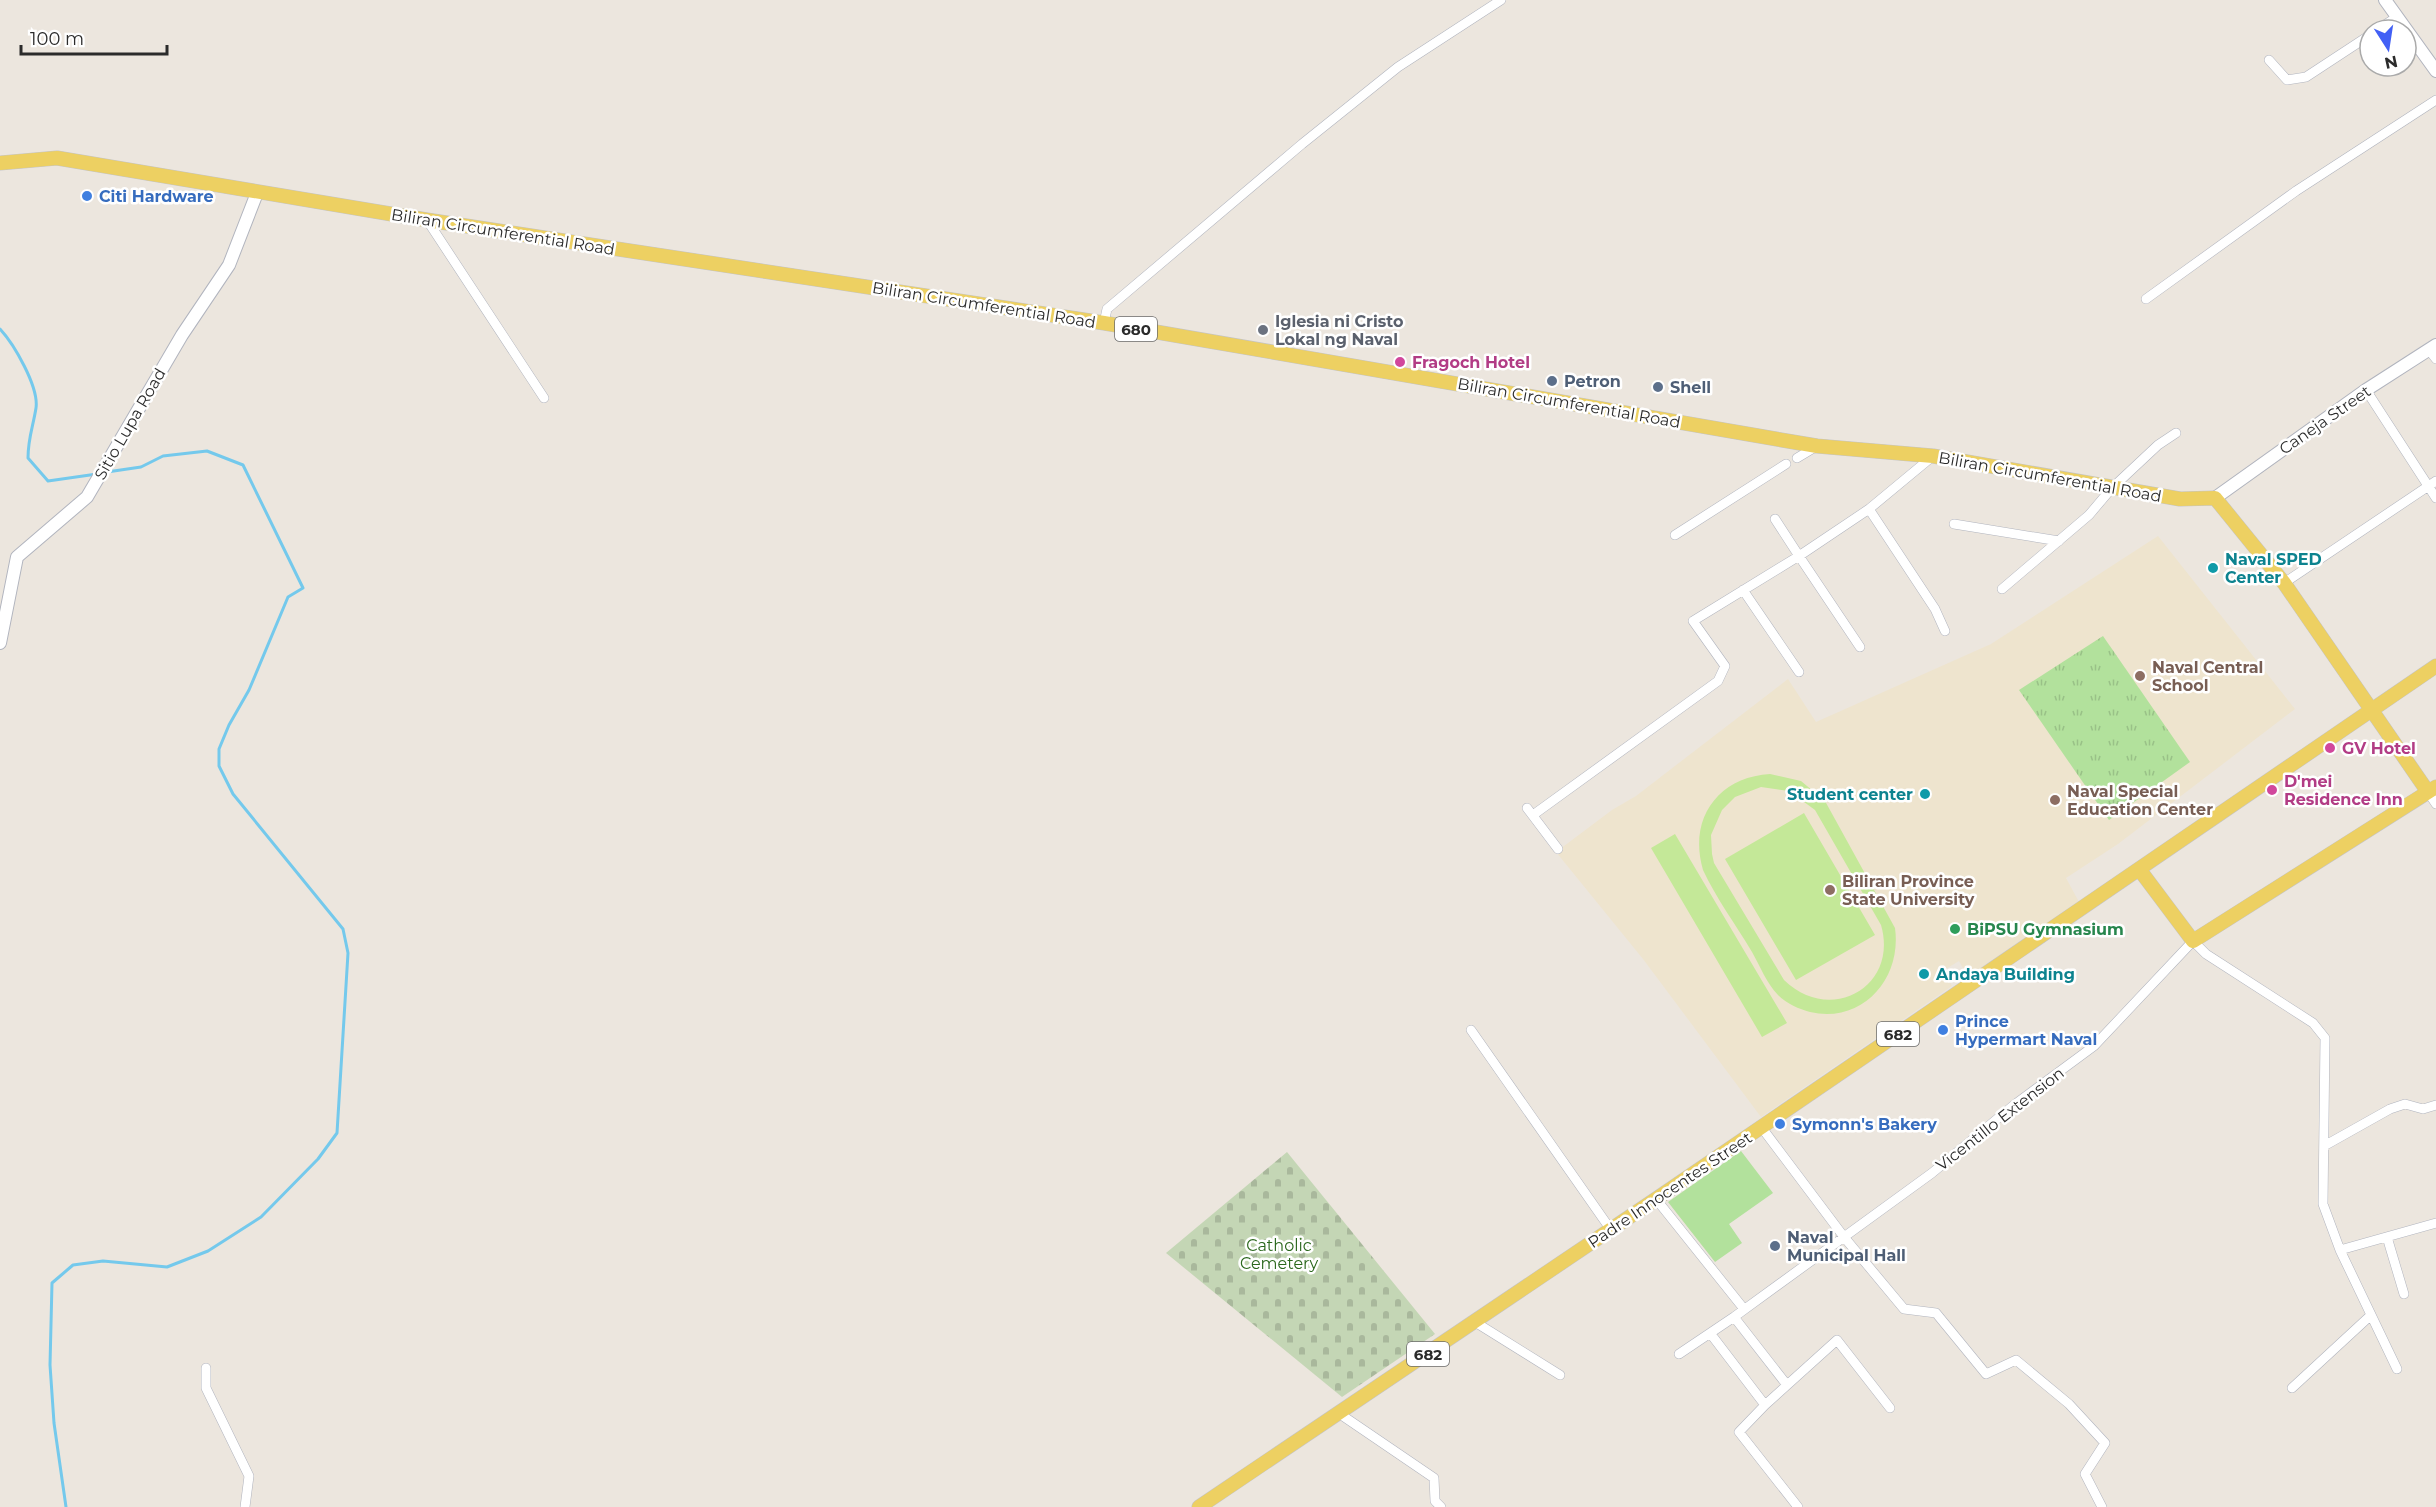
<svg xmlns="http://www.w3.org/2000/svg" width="2436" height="1507" font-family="Montserrat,sans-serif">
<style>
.education{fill:#eee4ce}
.grass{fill:url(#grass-tufts)}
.cemetery{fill:url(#cemetery-stones)}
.park{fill:#b2e19c}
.pitch{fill:#c4e898;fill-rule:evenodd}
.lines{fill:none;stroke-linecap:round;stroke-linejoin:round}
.stream{stroke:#74c9ec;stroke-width:3}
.street-casing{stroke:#b1b4be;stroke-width:10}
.secondary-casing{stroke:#b1b4be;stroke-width:14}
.primary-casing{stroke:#c4c4c4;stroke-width:15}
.street{stroke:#fff;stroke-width:9}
.secondary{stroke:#fff;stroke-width:12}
.primary{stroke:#edd062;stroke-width:14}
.shop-dot{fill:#3f7fe0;stroke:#fff;stroke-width:2}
.worship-dot{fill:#6b7280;stroke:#fff;stroke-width:2}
.hotel-dot{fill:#d1479c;stroke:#fff;stroke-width:2}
.service-dot{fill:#5c6f8a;stroke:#fff;stroke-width:2}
.culture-dot{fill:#0f9aa8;stroke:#fff;stroke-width:2}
.education-dot{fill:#8d6e63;stroke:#fff;stroke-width:2}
.leisure-dot{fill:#2e9e5b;stroke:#fff;stroke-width:2}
.labels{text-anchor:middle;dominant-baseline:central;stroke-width:5;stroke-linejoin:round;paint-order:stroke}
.shield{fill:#fff;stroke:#6b6b6b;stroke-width:1.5}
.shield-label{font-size:15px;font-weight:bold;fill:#2b2b2b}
.shop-label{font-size:16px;font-weight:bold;fill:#366cbe;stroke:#fff;text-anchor:start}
.street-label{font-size:16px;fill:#2b2b2b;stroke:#fff}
.worship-label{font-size:16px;font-weight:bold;fill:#5b616d;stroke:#fff;text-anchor:start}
.hotel-label{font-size:16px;font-weight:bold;fill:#b23c85;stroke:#fff;text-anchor:start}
.service-label{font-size:16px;font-weight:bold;fill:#4e5e75;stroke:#fff;text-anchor:start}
.culture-label{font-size:16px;font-weight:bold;fill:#0d838f;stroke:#fff;text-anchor:start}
.education-label{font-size:16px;font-weight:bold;fill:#785e54;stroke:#fff;text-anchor:start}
.leisure-label{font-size:16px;font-weight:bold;fill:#27864d;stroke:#fff;text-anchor:start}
.park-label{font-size:16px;fill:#2a671c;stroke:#fff}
</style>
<defs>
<pattern id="grass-tufts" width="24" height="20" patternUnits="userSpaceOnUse" patternTransform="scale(1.5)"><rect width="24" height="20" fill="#b2e19c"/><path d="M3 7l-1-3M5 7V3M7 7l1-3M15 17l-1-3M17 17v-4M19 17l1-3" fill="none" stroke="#99c187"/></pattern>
<pattern id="cemetery-stones" width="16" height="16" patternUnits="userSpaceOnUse" patternTransform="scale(1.5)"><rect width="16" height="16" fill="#c4d6b5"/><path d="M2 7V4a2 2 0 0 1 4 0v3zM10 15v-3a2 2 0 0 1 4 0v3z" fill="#a9b89c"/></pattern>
</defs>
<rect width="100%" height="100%" fill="#ece6de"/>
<path class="education" d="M2158,536L2295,709L2118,844L2066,878L2079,902L1968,977L1959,961L1944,970L1952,986L1761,1117L1643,959L1556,852L1612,810L1636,796L1788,679L1816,722L1991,644Z"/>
<path class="grass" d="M2103,636L2190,762L2109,820L2019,690Z"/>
<path class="cemetery" d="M1287,1152L1435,1334L1342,1397L1166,1253Z"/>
<path class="park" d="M1741,1151L1773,1193L1729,1224L1742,1243L1715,1262L1668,1202Z"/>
<path class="pitch" d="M1770,774L1801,781L1825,801L1895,928C1902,978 1863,1024 1810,1012C1799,1009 1787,1004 1778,995C1767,984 1760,966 1752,952C1736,925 1716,898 1703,870C1688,819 1718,777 1770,774ZM1761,787L1789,791L1815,810L1881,925C1899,987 1830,1025 1784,980L1714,863L1712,854L1711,835L1722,810L1735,797Z
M1804,813L1875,935L1796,980L1725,859Z
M1675,834L1787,1023L1762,1037L1651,848Z"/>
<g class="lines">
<path class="stream" d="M0,329C14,344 39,387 36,408C33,427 28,438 28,458L48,481L97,474
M66,1507L54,1423L50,1365L52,1283L73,1265L103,1261L167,1267L208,1251L261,1217L318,1159L337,1133L348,953L343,929L233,794L219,766V749L229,725L249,690L288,597L303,588L243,465L207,451L163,456L141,467L107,472"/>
<g class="street-casing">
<path id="street" d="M2377,30L2397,17
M2269,60L2287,80L2306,77L2370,35
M427,220L544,398
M2146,299L2296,191L2436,100
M1104,323L1107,309L1302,144L1398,67L1501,0
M2429,350L2436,359
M2366,390L2436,498
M1797,458L1817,446
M1869,509L1935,609L1945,631
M1775,519L1799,556L1869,509L1933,456
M1954,524L2059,541
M1675,535L1786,464
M2284,583L2436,481
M2002,589L2089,515L2111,489L2158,445L2176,433
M1743,590L1799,672
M2428,792L2436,804
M1527,808L1558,849
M1533,815L1718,681L1725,666L1693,621L1799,556L1860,647
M1471,1030L1611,1230
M1762,1128L1844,1237L1904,1309L1936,1313L1986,1374L2016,1360L2069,1404L2105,1443L2085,1474L2102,1507
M2324,1146L2390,1109L2405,1104L2423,1109L2436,1105
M1656,1199L1744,1309
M2387,1237L2404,1294
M2340,1250L2436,1223
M1734,1317L1787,1385
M1475,1322L1560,1375
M1710,1333L1765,1405
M1679,1354L1734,1317L1932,1173L2014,1105L2094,1046L2193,941L2206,954L2313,1023L2325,1038L2323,1204L2340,1250L2397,1369
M206,1368V1388L249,1476L245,1507
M2292,1388L2370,1316
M1340,1414L1434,1478L1435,1501L1441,1507
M1798,1507L1739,1432L1765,1405L1837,1340L1890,1408"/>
</g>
<g class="secondary-casing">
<path id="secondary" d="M2385,0L2436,71
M2215,498L2366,390L2436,345
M0,643L17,557L87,497L182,335L229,265L257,193"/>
</g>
<g class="primary-casing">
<path id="primary" d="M0,163L57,158L427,220L1104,323L1817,446L1933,456L2180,499L2215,498L2284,583L2428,792
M2139,869L2193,941L2436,787
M1199,1507L1656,1199L2436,666"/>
</g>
<use href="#street" class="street"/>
<use href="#secondary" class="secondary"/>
<use href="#primary" class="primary"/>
</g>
<g class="shop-dot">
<circle cx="87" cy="196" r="6"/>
<circle cx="1943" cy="1030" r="6"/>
<circle cx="1780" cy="1124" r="6"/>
</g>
<circle class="worship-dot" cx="1263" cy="330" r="6"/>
<g class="hotel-dot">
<circle cx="1400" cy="362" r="6"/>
<circle cx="2330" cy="748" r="6"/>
<circle cx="2272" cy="790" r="6"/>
</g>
<g class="service-dot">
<circle cx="1552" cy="381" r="6"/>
<circle cx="1658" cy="387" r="6"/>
<circle cx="1775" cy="1246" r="6"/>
</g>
<g class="culture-dot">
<circle cx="2213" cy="568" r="6"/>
<circle cx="1925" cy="794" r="6"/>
<circle cx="1924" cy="974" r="6"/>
</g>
<g class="education-dot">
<circle cx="2140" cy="676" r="6"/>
<circle cx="2055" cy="800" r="6"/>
<circle cx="1830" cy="890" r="6"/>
</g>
<circle class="leisure-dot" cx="1955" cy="929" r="6"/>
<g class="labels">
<g class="shield">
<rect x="1115" y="317" width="42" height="24" rx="4.5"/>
<rect x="1877" y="1022" width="42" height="24" rx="4.5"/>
<rect x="1407" y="1342" width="42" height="24" rx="4.5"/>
</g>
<g class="shield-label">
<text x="1136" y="329">680</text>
<text x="1898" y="1034">682</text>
<text x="1428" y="1354">682</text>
</g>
<g class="shop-label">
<text x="99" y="196">Citi Hardware</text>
<text x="1955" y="1021">Prince<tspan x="1955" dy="18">Hypermart Naval</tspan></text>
<text x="1792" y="1124">Symonn's Bakery</text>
</g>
<g class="street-label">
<text transform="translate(503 232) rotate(9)">Biliran Circumferential Road</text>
<text transform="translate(984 305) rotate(9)">Biliran Circumferential Road</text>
<text transform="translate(1569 403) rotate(10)">Biliran Circumferential Road</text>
<text transform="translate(2325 420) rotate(-35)">Caneja Street</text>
<text transform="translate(130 424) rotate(-60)">Sitio Lupa Road</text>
<text transform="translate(2050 477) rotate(10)">Biliran Circumferential Road</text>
<text transform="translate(2000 1119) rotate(-38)">Vicentillo Extension</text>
<text transform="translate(1670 1190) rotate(-34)">Padre Innocentes Street</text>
</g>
<g class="worship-label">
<text x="1275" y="321">Iglesia ni Cristo<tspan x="1275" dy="18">Lokal ng Naval</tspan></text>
</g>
<g class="hotel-label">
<text x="1412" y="362">Fragoch Hotel</text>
<text x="2342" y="748">GV Hotel</text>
<text x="2284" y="781">D'mei<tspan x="2284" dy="18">Residence Inn</tspan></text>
</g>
<g class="service-label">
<text x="1564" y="381">Petron</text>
<text x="1670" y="387">Shell</text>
<text x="1787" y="1237">Naval<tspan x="1787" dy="18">Municipal Hall</tspan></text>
</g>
<g class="culture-label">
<text x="2225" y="559">Naval SPED<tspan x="2225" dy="18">Center</tspan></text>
<text x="1913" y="794" text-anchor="end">Student center</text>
<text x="1936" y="974">Andaya Building</text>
</g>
<g class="education-label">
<text x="2152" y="667">Naval Central<tspan x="2152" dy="18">School</tspan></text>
<text x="2067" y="791">Naval Special<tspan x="2067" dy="18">Education Center</tspan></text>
<text x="1842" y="881">Biliran Province<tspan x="1842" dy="18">State University</tspan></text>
</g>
<g class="leisure-label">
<text x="1967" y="929">BiPSU Gymnasium</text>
</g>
<g class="park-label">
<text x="1279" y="1245">Catholic<tspan x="1279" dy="18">Cemetery</tspan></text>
</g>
</g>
<g transform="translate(2388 48) rotate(168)"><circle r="28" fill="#ffffff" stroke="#aaaaaa" stroke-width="1.5"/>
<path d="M0-4.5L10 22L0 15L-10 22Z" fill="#4260f5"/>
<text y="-9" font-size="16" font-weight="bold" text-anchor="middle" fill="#2b2b2b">N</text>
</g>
<path d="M21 45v9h146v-9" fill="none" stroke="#2b2b2b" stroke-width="3"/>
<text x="30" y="45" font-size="18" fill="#2b2b2b" stroke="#ffffff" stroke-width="4.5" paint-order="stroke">100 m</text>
</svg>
